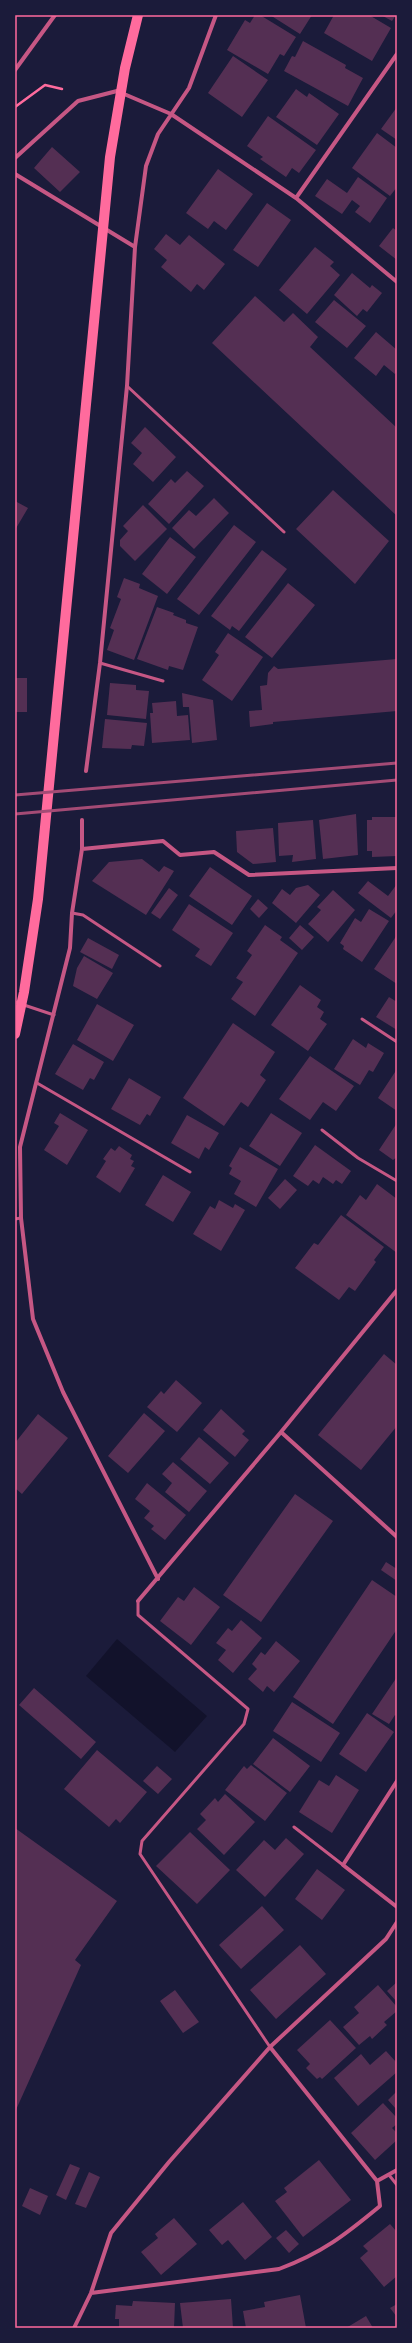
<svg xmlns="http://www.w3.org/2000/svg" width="412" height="2343" font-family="Overpass,sans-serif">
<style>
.water{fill:#12122b}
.building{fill:#542f53}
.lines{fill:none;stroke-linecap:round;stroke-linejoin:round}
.path{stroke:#ff6b9d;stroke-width:2.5}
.service{stroke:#c65784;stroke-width:3}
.minor{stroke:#c65784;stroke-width:4}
.primary{stroke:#ff6b9d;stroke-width:10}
.rail{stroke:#a44b75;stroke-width:3}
.neatline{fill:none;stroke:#ff6b9d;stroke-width:1.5}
</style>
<rect width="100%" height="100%" fill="#1b1b3a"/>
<path class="water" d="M117,1639L207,1716L175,1752L86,1676Z"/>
<path class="building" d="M255,15H260L296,37L284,56L280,54L268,74L227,50L245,20L250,23Z
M270,15H312L300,34Z
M334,15H369L391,28L372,61L324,33Z
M381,15H396L392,21Z
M303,41L346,65L345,68L363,78L348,106L284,71L292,56L295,57Z
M233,56L268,80L242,117L208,93Z
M296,89L307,97L309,93L339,114L317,145L276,117Z
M397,107V140L381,129Z
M268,116L316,150L299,173L292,168L286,177L260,159L263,157L247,146Z
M377,133L397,148V187L390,196L352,168Z
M52,147L80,172L60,192L34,168Z
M218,169L253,194L226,230L214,221L208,229L186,213Z
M358,177L387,198L370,223L355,212L360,206L352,200L342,214L315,196L327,179L347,193Z
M267,203L291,220L258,267L233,250Z
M393,228L397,231V260L379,246Z
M166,234L180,245L189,235L225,264L204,290L197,284L191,292L161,267L167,260L154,249Z
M315,247L334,262L330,266L340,275L307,314L279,290Z
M352,273L370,288L372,285L382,293L367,312L363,309L357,316L334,295Z
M255,296L284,322L293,313L318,337L310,347L397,428V516L212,343Z
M334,300L366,326L347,348L315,322Z
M376,332L397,350V371L395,374L384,365L376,376L354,358Z
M145,427L176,457L153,482L133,464L142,453L131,443Z
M187,471L204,486L169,524L148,504L171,479L175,483Z
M333,490L389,541L355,584L296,529Z
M214,498L229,513L194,549L172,528L189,510L196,516Z
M15,501L28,508L15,530Z
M143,505L167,529L135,561L120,546V540L128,531L123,526Z
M234,525L256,542L199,615L177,599Z
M170,537L196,557L167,594L142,574Z
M262,550L287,569L239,631L232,626L230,630L211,616Z
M124,578L140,584L139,588L158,596L134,660L107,650L114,630L110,628L121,599L117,597Z
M288,583L315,605L272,658L245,637Z
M157,607L174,613L173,615L186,620V623L198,627L183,670L169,666L168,670L137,659Z
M228,633L263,657L232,701L202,680L219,655L215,652Z
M397,659V711L273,722V724L250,727L249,711L262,710L260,686L267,685L268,673L274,666L278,669Z
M15,678H27V712H15Z
M110,683L136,685V690L149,691L146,719L107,715Z
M182,693L213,700L217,740L192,743L189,707H183Z
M176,701L177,716L188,715L190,740L152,743L150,713H153L152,703Z
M105,719L147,723L144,746L132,745L131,749L102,748Z
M356,814L358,855L323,859L319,820Z
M372,817H397V856L372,857V851H367V820H372Z
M313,820L316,859L292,862L293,855L279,856L278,823Z
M273,828L276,862L253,864L237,852L236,831Z
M142,859L159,872L164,866L174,871L146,915L92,881L109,862Z
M210,867L252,896L232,925L189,896Z
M368,881L388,896L397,884V910L391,918L358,893Z
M308,885L320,895L296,923L272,903L282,889L290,895L296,888Z
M169,888L178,895L160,919L151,913Z
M333,890L355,910L328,942L308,924L321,910L317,907Z
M258,899L268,908L259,918L250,909Z
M189,904L233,933L211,966L195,956L200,949L172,930Z
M369,909L389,921L362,962L343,949L344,946L340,943L355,918L361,922Z
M265,925L282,937L280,940L298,953L255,1016L231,999L243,982L236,978L252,955L247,951Z
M300,925L314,937L302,950L289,938Z
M397,935V984L374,969Z
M88,938L119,955L112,969L80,952Z
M84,956L113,973L97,999L73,986L77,968Z
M300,985L321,1000L317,1007L324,1012L320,1019L327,1024L308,1051L271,1025Z
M389,997L397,1002V1030L376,1017Z
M97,1004L134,1025L113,1061L77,1040Z
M233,1023L275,1052L260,1075L266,1080L248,1107L241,1102L224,1126L183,1098Z
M353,1039L366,1048L368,1043L384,1053L373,1072L369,1070L360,1085L334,1069Z
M73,1044L104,1062L94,1080L90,1078L83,1090L55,1074Z
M310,1056L354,1086L336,1111L323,1102L310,1120L279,1099Z
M397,1069V1111L378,1098Z
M129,1078L161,1097L150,1116L147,1114L140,1125L111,1109Z
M60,1113L88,1130L67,1165L44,1150L59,1126L54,1123Z
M271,1113L302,1133L280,1166L249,1146Z
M187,1115L219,1133L209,1150L205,1147L199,1159L171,1143Z
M397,1123V1157L393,1160L379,1150Z
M315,1145L351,1171L342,1184L336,1180L333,1184L323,1177L319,1184L313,1180L308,1186L293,1176Z
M119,1146L132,1155L130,1159L134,1161L131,1166L135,1168L120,1193L96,1177L106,1161L103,1159L111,1148L115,1151Z
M240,1147L278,1169L256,1207L234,1194L241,1181L229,1174L232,1168L229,1166Z
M163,1175L191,1192L173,1222L145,1205Z
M285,1179L297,1190L280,1209L268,1198Z
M377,1184L397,1199V1253L346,1215L360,1195L366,1200Z
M219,1200L233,1208L235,1204L245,1210L221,1251L193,1234L210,1206L215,1209Z
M341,1215L384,1247L374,1260L376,1262L355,1291L349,1287L339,1300L295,1268L314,1243L318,1245Z
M384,1354L397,1365V1426L361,1470L318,1435Z
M176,1380L202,1403L177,1432L147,1407L161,1391L164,1394Z
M221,1409L245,1431L242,1434L249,1440L235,1457L203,1430Z
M144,1413L165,1431L128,1473L108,1456Z
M38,1414L68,1438L22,1494L15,1488V1443Z
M199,1437L229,1463L210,1484L180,1459Z
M173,1462L207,1491L189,1512L165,1492L172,1483L162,1474Z
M147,1483L186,1515L165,1540L151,1529L154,1526L144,1518L150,1511L135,1499Z
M295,1494L333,1521L261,1622L223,1595Z
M386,1562L397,1569V1581L381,1570Z
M372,1580L397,1597V1629L333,1724L293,1697Z
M194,1587L220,1607L191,1645L160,1621L178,1597L184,1601Z
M241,1620L262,1638L233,1673L218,1660L226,1650L216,1643L228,1628L232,1631Z
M276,1641L300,1661L274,1692L267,1686L263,1692L248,1679L257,1669L252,1664L261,1652L265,1655Z
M397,1677V1716L395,1715L389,1724L372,1714Z
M34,1688L96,1742L81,1759L19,1705Z
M292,1702L340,1733L321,1762L273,1731Z
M367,1713L394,1732L366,1772L339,1754Z
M273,1738L310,1766L290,1792L253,1764Z
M97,1750L147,1792L120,1823L116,1819L109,1827L64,1789Z
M251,1765L287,1793L265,1821L225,1790L244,1766L247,1769Z
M157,1766L172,1779L158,1794L143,1781Z
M336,1775L359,1790L332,1833L299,1812L319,1780L329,1786Z
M225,1794L255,1822L224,1855L197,1829L206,1820L200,1814L215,1798L218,1802Z
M15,1828L117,1901L75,1960L81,1965L15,2112Z
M190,1832L230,1870L197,1904L156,1866Z
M286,1838L304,1854L265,1897L236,1870L264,1840L275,1850Z
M317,1869L345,1890L322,1920L295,1899Z
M262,1906L284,1930L241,1969L219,1945Z
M300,1945L326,1974L276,2019L250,1990Z
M397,1982V2002L387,1991Z
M378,1985L397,2007V2011L384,2022L387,2025L372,2039L370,2036L359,2045L343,2027L359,2013L354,2007Z
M175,1990L199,2022L183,2033L160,2001Z
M330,2020L356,2048L322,2079L320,2077L317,2079L306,2068L310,2064L297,2050Z
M386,2051L397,2063V2072L358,2106L334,2078L361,2054L370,2065Z
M397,2091V2110L388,2100Z
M383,2103L397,2118V2124L392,2128L397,2133V2140L375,2160L351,2133Z
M319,2160L351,2200L303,2237L275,2201L287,2192L284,2188Z
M70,2164L80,2168L66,2200L56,2195Z
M89,2172L100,2177L86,2208L75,2204Z
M30,2188L48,2196L40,2215L22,2206Z
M243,2202L272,2237L245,2260L228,2240L222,2245L209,2230Z
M174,2218L197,2244L161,2275L141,2252L158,2238L155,2234Z
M390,2224L397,2232V2276L384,2287L360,2258L368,2251L363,2246Z
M286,2230L299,2244L289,2253L276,2238Z
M300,2295L306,2328H246L243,2311L265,2307L264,2302Z
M231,2299L233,2328H183L180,2303Z
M133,2301L175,2303L174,2328H119V2319H115L116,2305L132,2306Z
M397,2304V2317L390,2308Z
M366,2316L373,2328H346Z"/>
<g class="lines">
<path class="path" d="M15,107L45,85L62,89"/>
<path class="service" d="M127,386L284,532
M100,663L163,681
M72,913L83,915L160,966
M15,1002L54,1015
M362,1019L397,1042
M37,1083L190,1172
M322,1130L358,1158L397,1181
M15,1219L21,1218
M138,1601V1615L248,1709L244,1724L142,1841L140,1854L270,2047
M294,1827L343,1865
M389,2175L397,2185"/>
<path class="minor" d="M15,70L55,15
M15,158L78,101L117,91L171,114L296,198L397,282
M15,174L135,247
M296,198L397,54
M86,771L100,663L127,386L135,247L146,166L158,134L189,88L216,15
M82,820V849L72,913L70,948L20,1147L21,1218L33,1319L63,1392L158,1579
M82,849L163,841L180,855L214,852L249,875L397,868
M281,1432L397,1537
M138,1601L281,1432L397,1290
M397,1781L343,1865L397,1907
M270,2047L377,2181L397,2170
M91,2293L279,2269C322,2253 345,2235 380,2206L377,2181
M74,2328L91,2293L111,2233L169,2162L270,2047L386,1939L397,1922"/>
<path class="primary" d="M15,1034L24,992L38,899L110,157L125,68L138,15"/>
<path class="rail" d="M15,795L397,763
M15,814L397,780"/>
</g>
<rect width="412" height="2343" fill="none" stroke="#1b1b3a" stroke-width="32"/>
<rect x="16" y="16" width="380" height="2311" class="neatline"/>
</svg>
